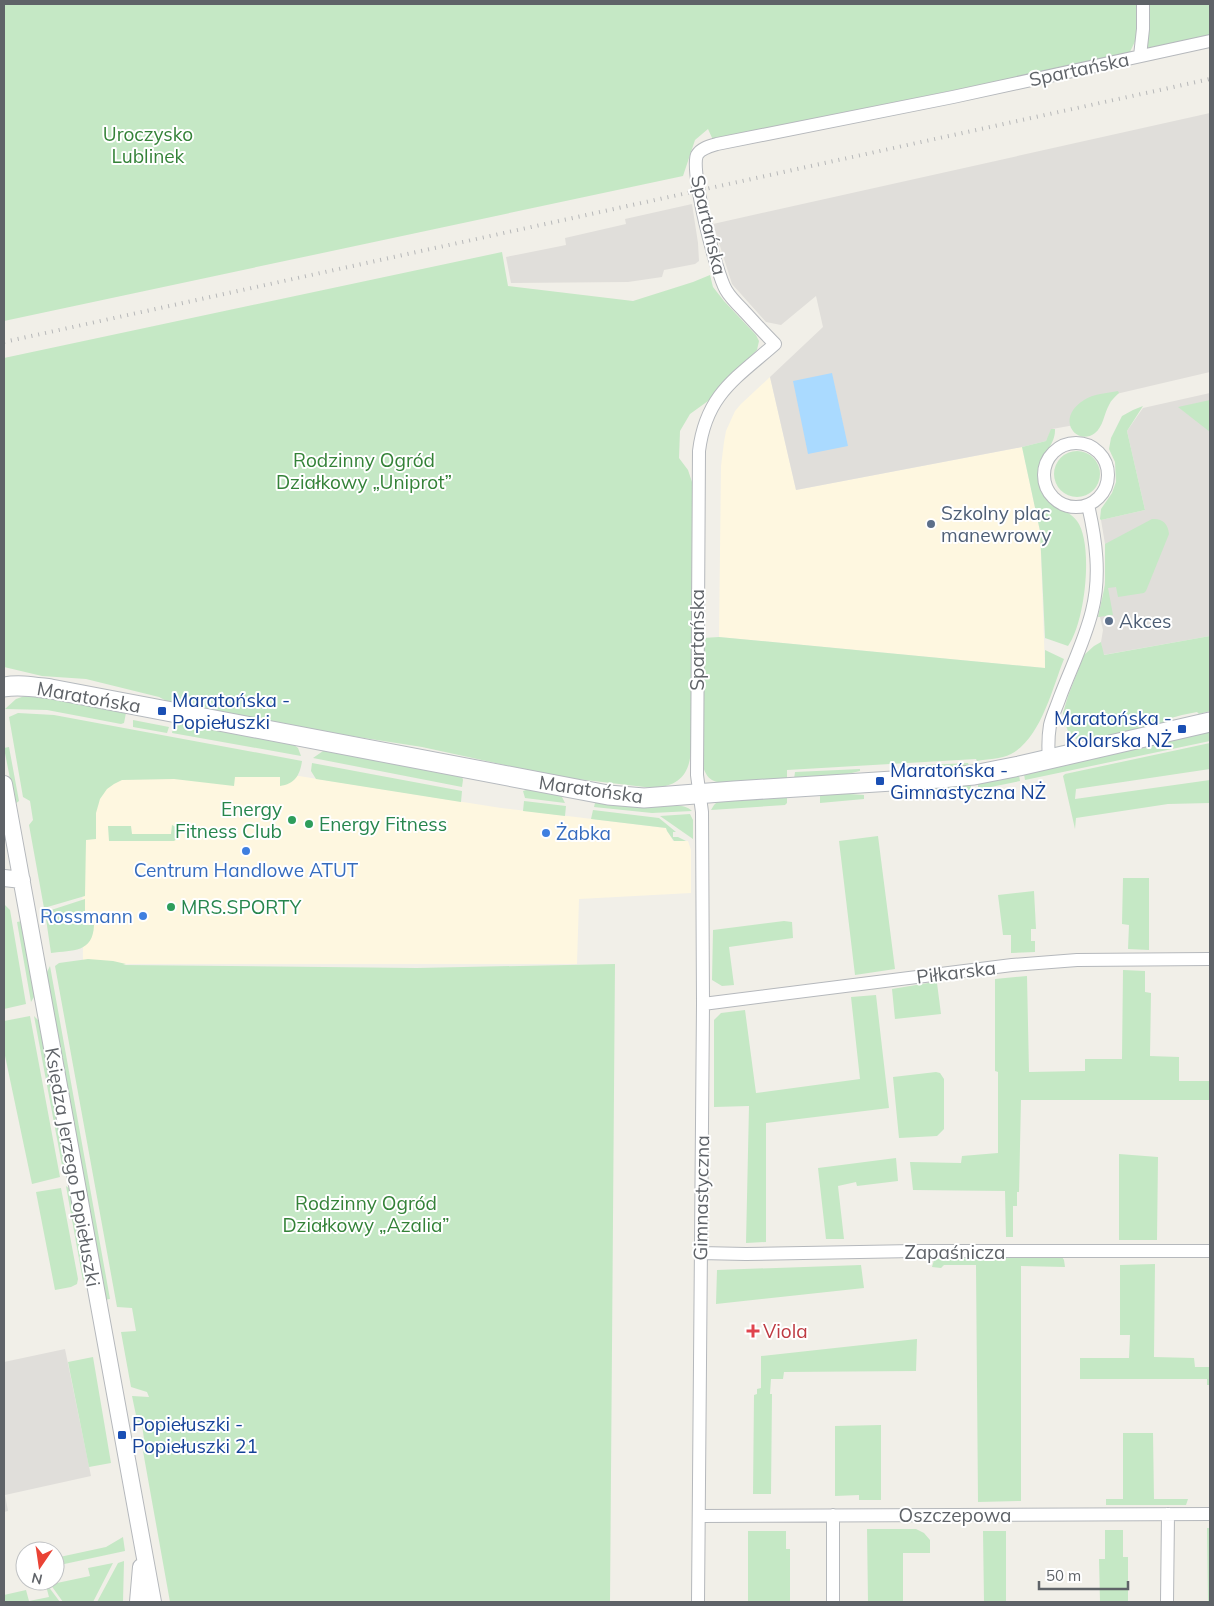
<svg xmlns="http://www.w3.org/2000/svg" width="1214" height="1606" font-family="Mulish,sans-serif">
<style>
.commercial{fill:#fef7e0}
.industrial{fill:#e0deda}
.green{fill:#c5e8c5}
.water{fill:#aadaff}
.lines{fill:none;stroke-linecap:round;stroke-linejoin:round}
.minor-casing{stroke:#b5b8bc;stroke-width:14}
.tertiary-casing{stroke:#b5b8bc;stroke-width:18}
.secondary-casing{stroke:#b6babf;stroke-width:21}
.minor{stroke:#fff;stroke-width:12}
.tertiary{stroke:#fff;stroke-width:16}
.secondary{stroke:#fff;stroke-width:19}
.rail{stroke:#b6b7b8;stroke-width:4;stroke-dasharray:1 6;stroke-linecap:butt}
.service-dot{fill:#5c6f8a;stroke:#fff;stroke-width:2}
.transit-dot{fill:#1a4fb4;stroke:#fff;stroke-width:2}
.leisure-dot{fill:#2e9e5b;stroke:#fff;stroke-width:2}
.shop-dot{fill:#3f7fe0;stroke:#fff;stroke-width:2}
.health-dot{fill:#e0444e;stroke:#fff;stroke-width:2}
.labels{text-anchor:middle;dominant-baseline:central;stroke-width:4;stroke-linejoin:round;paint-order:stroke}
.street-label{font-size:19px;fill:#5f6368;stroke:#fff}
.park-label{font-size:19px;fill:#348238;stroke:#fff}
.service-label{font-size:19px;fill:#4e5e75;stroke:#fff;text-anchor:start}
.transit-label{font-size:19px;fill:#164399;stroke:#fff;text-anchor:start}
.leisure-label{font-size:19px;fill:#27864d;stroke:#fff;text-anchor:start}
.shop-label{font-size:19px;fill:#366cbe;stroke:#fff;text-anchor:start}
.health-label{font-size:19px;fill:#be3a42;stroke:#fff;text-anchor:start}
</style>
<rect width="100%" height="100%" fill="#f1efe8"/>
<path class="commercial" d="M770,377L796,490L1022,447L1040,531L1045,668L719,637L721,466L724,442L726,431L735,411L741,404Z
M242,770L299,776L501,808L666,828L673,841H688L691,850V893L579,899L577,964H131L83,966L82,838L98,795L118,779Z"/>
<path class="industrial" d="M1210,113V372L1082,402L1086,423L1052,429L1046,441L1022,447L796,490L770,377L823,327L816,296L781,325L766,322L732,284L713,224Z
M692,204L698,243L699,261L695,264L664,270L662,277L628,282L511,283L506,257L566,245L565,238L626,224L625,219Z
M1210,393V636L1103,655L1101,642L1103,630L1100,617H1098L1104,594L1106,566L1105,544L1101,520L1145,510L1127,431L1143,408Z
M65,1349L91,1476L5,1495L8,1511L4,1512V1362Z"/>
<path class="green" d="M4,4H1137V37L1130,52L1120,56L723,138L713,140L708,129L695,140L683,176L4,321Z
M1148,4H1210V36L1146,51Z
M502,252L508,286L633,301L693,282L710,275L713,287L724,301L756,335L759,341L757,350L720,387L708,401L690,414L680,431L679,458L688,470L692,482V500L691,748C690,774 680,786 653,788L560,777L422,747L287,726L178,707L159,697L86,679L42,676L4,667V358Z
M1118,391L1119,393C1115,397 1111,400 1109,405C1104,414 1103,427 1095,433C1077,447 1054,419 1084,400C1093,394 1107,393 1118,391Z
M1210,400V432L1178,407Z
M1143,406L1127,431L1145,510L1101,520L1100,519L1101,509L1112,493L1116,482L1115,462L1109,449L1111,438L1122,416L1133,410Z
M1051,429H1055C1056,450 1032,457 1039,485C1045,509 1066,506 1077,521C1094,544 1085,623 1068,646L1045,638L1040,531L1022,447L1046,441Z
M1054 474a23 23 0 1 1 46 0a23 23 0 1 1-46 0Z
M1152,519C1162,518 1168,523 1169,534L1146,591L1144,593L1118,597L1116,587L1108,588L1113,615L1098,617L1105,585V544Z
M1210,636V711L1199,714L1197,712L1182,715L1164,720L1165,725L1090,742L1076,739L1068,731L1063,719V713L1068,696L1084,655L1094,646L1101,642L1104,655Z
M719,637L1045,668V650L1064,659C1052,689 1041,738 1011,754C1001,759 987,759 977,761L976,759L787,770V780C772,780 723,787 712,780C707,777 705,772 703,767V638Z
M30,694L126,713L124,723L121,724L47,710L5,709L16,699Z
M18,713L54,715L302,761C300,775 295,784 280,786V777H235L234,786L174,779L122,780L114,784L107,789L100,799L96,813V839L86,840L85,896L44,908L29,825L33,820L30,801L23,797L9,717Z
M133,720L169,727L167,733L133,727Z
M174,722L294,745L298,748L301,756L172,733Z
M1210,730V741L1025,780L1024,774Z
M1210,743V769L1076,789L1075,799L1210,780V803L1168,804L1076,818L1075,829L1063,776L1065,774Z
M9,747L19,801L15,804L4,748Z
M328,750L462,776L463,780L462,787L313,758L323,751Z
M312,763L462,791L461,802L316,779L311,771Z
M968,763L970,768L951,770L904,767L905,766Z
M860,769V771C838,777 816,778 794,779L795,772Z
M1019,775L1020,781L981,789L978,787V782Z
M971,784V789L969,791L914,796L911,795L910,792L934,786Z
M532,788L561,795L565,803L525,798L523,791Z
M820,792L864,795V799L820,803Z
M787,795V803L785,805L711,810L714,805L718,801Z
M596,799C623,805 639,808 667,806C676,806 685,804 692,811L652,813L594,807Z
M524,801L566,806L565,816L523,811Z
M593,810L659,818L676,832H673V837H678L686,841H674L667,831L666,828L591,819Z
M690,814L693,820V839L660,816Z
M172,825C178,827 177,833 177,839L174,841H109L108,826H131L132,834H171Z
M878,836L895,969L855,975L839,841Z
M1123,878H1149V950L1128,949L1129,925L1122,924Z
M1034,891L1036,929H1031V941H1035V952L1011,953V935H1003L998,895Z
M85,899V925H94C93,953 73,950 51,953L45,912Z
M4,904L10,910L26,1004L4,1009Z
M22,921L35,993L34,997L31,1002L17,922Z
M784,921L792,922L793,938L729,947L734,985L722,986L712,980L713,930Z
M88,959L113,961L126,964L123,965L417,968L615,964L610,1602H170L141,1440L144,1439L142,1425H138L132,1396L149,1397L147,1392L131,1387L121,1332L136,1331L132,1308L117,1307L55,966L59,963Z
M50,966L110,1299L104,1300L46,974Z
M1123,970L1145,971V992L1151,993L1150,1056L1179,1057V1081H1210V1100H1021L1019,1192H1017V1206H1013V1237H1006L1005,1191L913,1190L910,1162L961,1163L962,1156L998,1153V1072L995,1071V979L1027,976L1029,1072L1085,1071V1059H1122Z
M934,982L937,983L941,1014L895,1019L892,989Z
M876,995L889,1108L766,1123V1242L746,1243L749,1106L714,1107V1020L721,1013L745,1010L756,1093L860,1079L851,997Z
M30,1016L60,1177L32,1184L4,1051V1021Z
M34,1016L40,1022L67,1171L64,1176Z
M936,1072L940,1073L944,1079V1129L937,1136L899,1138L893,1077Z
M1119,1154L1158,1157L1157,1240H1119Z
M896,1158L898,1181L857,1186L856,1182L838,1186L844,1239H826L818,1168Z
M66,1186L70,1189L86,1274L83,1281Z
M61,1188L78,1279L77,1284L71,1287L55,1290L36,1192Z
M942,1257H1062L1064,1260L1065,1267L1021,1266V1501L978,1502L976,1265H944L941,1268L932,1267L934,1260Z
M1155,1264L1154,1357L1194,1358L1195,1367H1210V1385H1207V1379H1080V1358H1129L1130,1335H1120V1265Z
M861,1265L864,1288L716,1304L717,1270Z
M917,1339L916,1371L784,1372L783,1379H771L770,1394H772L771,1494H753L754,1395L757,1394V1389L761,1388V1356Z
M93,1357L111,1463L89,1467L68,1362Z
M881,1425V1500H859V1495L835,1496V1426Z
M1123,1433H1153L1154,1499H1188L1186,1505H1106V1499H1123Z
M1207,1528H1210V1602H1208Z
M867,1529H916L924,1533L930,1540V1553H903V1602H868Z
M1105,1530H1123V1557H1128V1602H1100L1099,1559H1105Z
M748,1531H786V1549H790V1602H748Z
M983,1531H1006V1602H984Z
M123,1537L125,1551L55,1566V1558L106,1547Z
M124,1561L123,1602H97L118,1563Z
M113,1563L93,1602H63L48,1581H55V1576L57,1583L90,1576L88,1568Z
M45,1582L60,1602H4V1595L26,1590L29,1601L49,1597Z"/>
<path class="water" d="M832,373L848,446L808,454L793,381Z"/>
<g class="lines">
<g class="minor-casing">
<path id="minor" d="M1140,56L1143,29V4
M1044 475a32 32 0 1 1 64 0a32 32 0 1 1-64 0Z
M1049,760C1048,748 1048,737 1050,725C1052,716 1057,706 1060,697C1071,668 1085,640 1092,611C1101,576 1096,540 1088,505
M703,1004L1012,965L1077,960L1210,959
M700,1253L746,1254L915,1251H1210
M833,1515V1602
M699,1516L1210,1514
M698,1602L703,1004L702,812L697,775L699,451C706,395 735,379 775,344C764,333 754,322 743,310C737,304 730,297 726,290C716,273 690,171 697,155C701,148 710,146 717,144L953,97L1210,41
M1167,1602L1168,1514"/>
</g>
<g class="tertiary-casing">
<path id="tertiary" d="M4,784L153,1602
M4,878L22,880
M138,1602L141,1567"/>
</g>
<g class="secondary-casing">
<path id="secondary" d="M4,687C20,684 35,687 51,689L608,795L644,798L734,791L940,778L974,775L1019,766L1210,722"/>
</g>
<use href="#minor" class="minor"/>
<use href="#tertiary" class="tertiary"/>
<use href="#secondary" class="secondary"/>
<path class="rail" d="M4,342L1210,79"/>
</g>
<g class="service-dot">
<circle cx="931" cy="524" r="5"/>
<circle cx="1109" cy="621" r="5"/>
</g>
<g class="transit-dot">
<rect x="157" y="706" width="10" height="10" rx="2.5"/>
<rect x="1177" y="724" width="10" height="10" rx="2.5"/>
<rect x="875" y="776" width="10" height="10" rx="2.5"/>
<rect x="117" y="1430" width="10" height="10" rx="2.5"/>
</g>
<g class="leisure-dot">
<circle cx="292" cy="820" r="5"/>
<circle cx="309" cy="824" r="5"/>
<circle cx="171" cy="907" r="5"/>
</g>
<g class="shop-dot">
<circle cx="546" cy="833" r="5"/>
<circle cx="246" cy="851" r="5"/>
<circle cx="143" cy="916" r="5"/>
</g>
<path class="health-dot" d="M750.5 1323.5h5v5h5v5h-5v5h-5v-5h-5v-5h5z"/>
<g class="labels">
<g class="street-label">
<text transform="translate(1079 69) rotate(-12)">Spartańska</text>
<text transform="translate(709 225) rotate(77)">Spartańska</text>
<text transform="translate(697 640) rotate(-90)">Spartańska</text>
<text transform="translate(89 697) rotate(10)">Maratońska</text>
<text transform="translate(591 789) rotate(8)">Maratońska</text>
<text transform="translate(956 972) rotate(-7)">Piłkarska</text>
<text transform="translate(73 1167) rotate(80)">Księdza Jerzego Popiełuszki</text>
<text transform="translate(701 1198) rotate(-89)">Gimnastyczna</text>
<text x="955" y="1252">Zapaśnicza</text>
<text x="955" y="1515">Oszczepowa</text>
</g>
<g class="park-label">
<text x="148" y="134">Uroczysko<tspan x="148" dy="22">Lublinek</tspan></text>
<text x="364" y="460">Rodzinny Ogród<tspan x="364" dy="22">Działkowy „Uniprot”</tspan></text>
<text x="366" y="1203">Rodzinny Ogród<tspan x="366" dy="22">Działkowy „Azalia”</tspan></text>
</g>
<g class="service-label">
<text x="941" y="513">Szkolny plac<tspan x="941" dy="22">manewrowy</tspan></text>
<text x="1119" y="621">Akces</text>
</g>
<g class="transit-label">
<text x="172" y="700">Maratońska -<tspan x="172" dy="22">Popiełuszki</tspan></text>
<text x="1172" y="718" text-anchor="end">Maratońska -<tspan x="1172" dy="22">Kolarska NŻ</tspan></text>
<text x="890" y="770">Maratońska -<tspan x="890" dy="22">Gimnastyczna NŻ</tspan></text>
<text x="132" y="1424">Popiełuszki -<tspan x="132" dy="22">Popiełuszki 21</tspan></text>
</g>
<g class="leisure-label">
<text x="282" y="809" text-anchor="end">Energy<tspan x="282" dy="22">Fitness Club</tspan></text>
<text x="319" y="824">Energy Fitness</text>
<text x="181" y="907">MRS.SPORTY</text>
</g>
<g class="shop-label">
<text x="556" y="833">Żabka</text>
<text x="246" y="870" text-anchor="middle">Centrum Handlowe ATUT</text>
<text x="133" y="916" text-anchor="end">Rossmann</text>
</g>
<g class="health-label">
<text x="763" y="1331">Viola</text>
</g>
</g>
<rect width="1214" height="1606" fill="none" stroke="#5f6368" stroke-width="10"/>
<g transform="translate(40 1566) rotate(193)"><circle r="24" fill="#ffffff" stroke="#bfc1c3"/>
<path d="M0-4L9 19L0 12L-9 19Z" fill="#ea4335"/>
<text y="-8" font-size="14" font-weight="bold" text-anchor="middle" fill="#5f6368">N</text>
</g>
<path d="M1039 1581v8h89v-8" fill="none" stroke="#5f6368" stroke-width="2.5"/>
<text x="1046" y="1581" font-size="15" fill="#5f6368" stroke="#ffffff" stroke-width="4" paint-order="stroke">50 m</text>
</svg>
